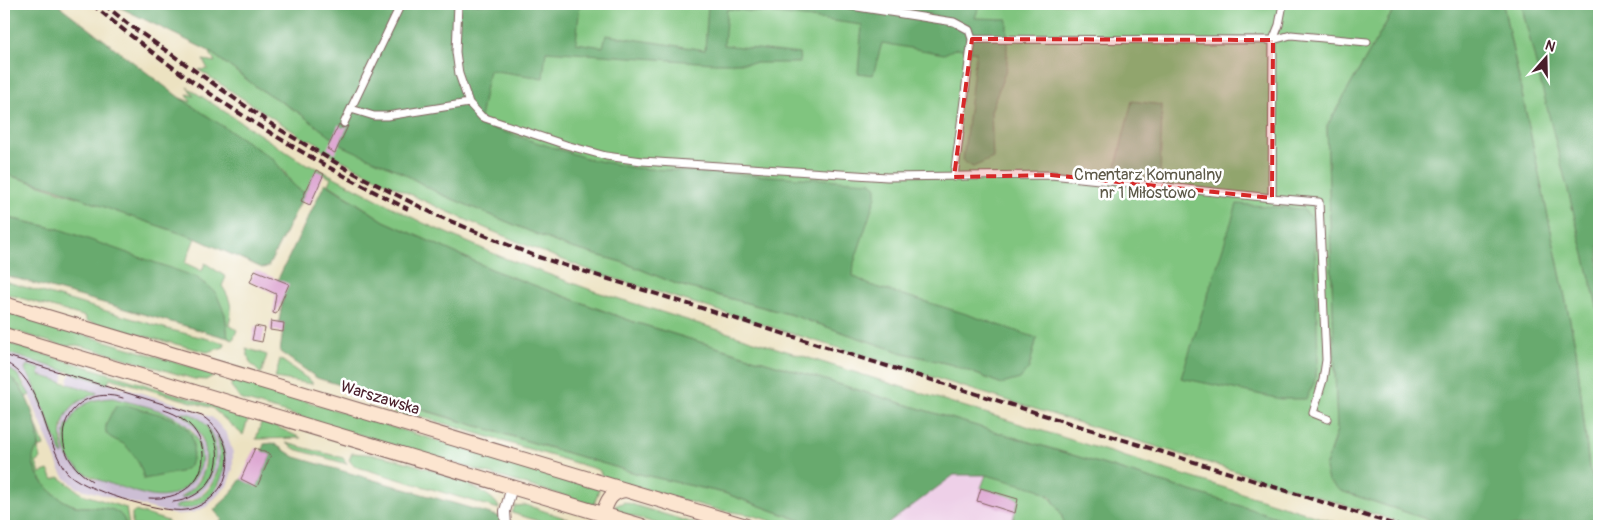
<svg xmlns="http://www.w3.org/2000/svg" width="1603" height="530" font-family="Pangolin,sans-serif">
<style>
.built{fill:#eed0e8}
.industrial{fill:#ccbed4;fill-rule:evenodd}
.green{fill:#80c57f;stroke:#657255;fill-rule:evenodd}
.forest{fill:#68aa6e;stroke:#59644c}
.building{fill:#dea9d3}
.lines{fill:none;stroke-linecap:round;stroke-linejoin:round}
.pedestrian-casing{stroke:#836360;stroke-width:9}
.minor-casing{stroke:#836360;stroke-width:12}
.secondary-casing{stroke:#836360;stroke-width:16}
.pedestrian{stroke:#fff;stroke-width:7}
.minor{stroke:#fff;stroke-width:10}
.secondary{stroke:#fce5d0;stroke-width:14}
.tram{stroke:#4a1f2b;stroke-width:1}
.rail{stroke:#4a1f2b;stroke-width:4;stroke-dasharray:8 4;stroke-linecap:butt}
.marked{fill:#d62828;fill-opacity:0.2;stroke:#d62828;stroke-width:4;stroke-dasharray:10 6;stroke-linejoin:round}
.labels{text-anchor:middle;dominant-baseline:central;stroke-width:5;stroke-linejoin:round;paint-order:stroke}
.park-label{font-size:16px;fill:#5d5948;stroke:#fff}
.street-label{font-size:16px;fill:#4a1f2b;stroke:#fff}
</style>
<rect width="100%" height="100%" fill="#fff"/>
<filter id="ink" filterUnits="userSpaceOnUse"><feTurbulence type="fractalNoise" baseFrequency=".02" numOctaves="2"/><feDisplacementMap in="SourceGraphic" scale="10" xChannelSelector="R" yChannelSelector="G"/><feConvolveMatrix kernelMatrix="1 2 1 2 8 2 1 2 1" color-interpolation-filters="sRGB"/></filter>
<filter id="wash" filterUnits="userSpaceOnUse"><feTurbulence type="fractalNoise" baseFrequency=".0096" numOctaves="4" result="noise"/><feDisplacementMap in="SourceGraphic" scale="20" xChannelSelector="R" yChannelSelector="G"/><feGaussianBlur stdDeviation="1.12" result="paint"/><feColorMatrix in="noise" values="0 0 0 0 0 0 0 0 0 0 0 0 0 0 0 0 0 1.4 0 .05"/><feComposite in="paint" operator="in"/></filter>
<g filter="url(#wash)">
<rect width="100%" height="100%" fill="#ece2c1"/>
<path class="built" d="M954,475H986L1012,480L1065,526H885Z"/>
<path class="industrial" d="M4,352L65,371L62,383L39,375L40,370L26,366L25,370L32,380L62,455L64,454L62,434L64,423H62L68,411L82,399L97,394L67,385L71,372L185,406L213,418L227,434L233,453V469L227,486L206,507L192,513L176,515L78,488L65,478L60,470L24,382L4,366ZM99,399L176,417L184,423L193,430L198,440L201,458L199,471L177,493L161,497L91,478L71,461L65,444V434L80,407ZM180,414H187L199,420L207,428L213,439L200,490L183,498L181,496L191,490L202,474L206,452L198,430L191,421ZM217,437L225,464L219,486L206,500L196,505L179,509L178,505L200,496L212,482L220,463Z"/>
<path class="green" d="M394,4H1397L1327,126L1337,430L1325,468L1341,491L1448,526H1412L600,274C504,238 411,198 321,149L319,144L310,139L308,141L199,70L208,69L203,60L215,62L209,51L258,88L298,112L332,137ZM361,153L1036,338L1029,368L1002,384L953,365L900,352L792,315L679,285L625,263L565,246L438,193L399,171Z
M1503,4H1522L1599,314V492L1589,468L1576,349Z
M187,87L308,166L309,164L421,222L504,258L594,291L1347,526H1306L634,322L498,272L384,221L328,184L331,178L316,171L305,193C294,188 290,181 284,171L180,98L191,102L187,94L194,96Z
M4,174C68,192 131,217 195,238L185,263L202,271L205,263L226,277L222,286C231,299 233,310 229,325L237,330L233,340L228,338L225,314L59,229L4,217Z
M4,281L171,330L225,343L224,347L207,352L86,321V317L4,293Z
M4,311L209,372L213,376L206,380L194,379L97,350L76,345L63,346L4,328Z
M4,342L249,416L243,435L212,408L110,378L108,384L4,352Z
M246,348L267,355L261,374L250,363Z
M280,359L312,382V384L275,378Z
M27,365L40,369L39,375L98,393C94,395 88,396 83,399C62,410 58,431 64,454L62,455L32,380L25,370Z
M4,366L17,374L30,395L26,397L44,446L38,448L41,459L36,463L40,473L48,470L53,480L59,477L82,494L126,508L129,526H126C122,503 94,509 77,506C56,502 35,477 32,457L39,445L38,434L25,397L20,386L4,373Z
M232,379L599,489L594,505L240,399L231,386Z
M365,393L635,473L724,493L816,526H788L751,515L718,510L603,477L599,470L412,414L407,418L363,399Z
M113,398C144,407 191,411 200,448C202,455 202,464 199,470C193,483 181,493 168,496C154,499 140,493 127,489C95,479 53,469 67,424L69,425C77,404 91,399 113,398Z
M180,413C218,410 234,481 183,498H180C185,494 191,491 196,485C215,462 205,427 180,413Z
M262,420L301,438L256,439Z
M217,435C237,465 214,515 174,508C178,503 185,504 192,501C218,491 223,459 217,435Z
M286,443L343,458L347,464L295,449Z
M352,453C363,454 375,454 386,457C407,461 497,488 499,509L354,466L349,460Z
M986,475C1023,482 1054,484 1065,526H1030L1031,522L1029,521L1028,525L1022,526L1013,520L1018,499L981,488Z
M624,502L703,526H665L621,513L616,510L615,506Z
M526,505L589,526H555L512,513L515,506Z
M135,511L168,521L170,523L169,526H132V513Z"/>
<path class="forest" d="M4,4H57L180,98L273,159C284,171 290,186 305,193L268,267L262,268L195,238L117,212L58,189L4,174Z
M113,4H580L576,43L603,47L606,35L705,50L708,4H980L975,18L1007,19V67L991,111L993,158L973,167L963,161L976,52L957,48L944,54L882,43L873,75L858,73L862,25L804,17L727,9L724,45L799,54L800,63H713L546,51L543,78L489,70L479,124L589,159L634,168L871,182L876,188V196L854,263L853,276L870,285L963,313L1037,338L1029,368L1020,379L1002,384L953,365L900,352L792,315L679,285L625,263L565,246L438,193L399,171L343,146L298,112L258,88L209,51Z
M1397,4H1503L1576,349L1589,468L1599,492V526H1448L1341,491L1328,481L1325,468L1337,430L1327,126Z
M1522,4H1599V314L1524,16Z
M1132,101L1162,105L1160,179L1114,174Z
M325,183L384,221L498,272L634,322L1306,526H1065L1061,514L1051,497L1038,489L986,475H954L885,526H816L724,493L635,473L317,378L280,352L284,323L279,322L283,297L278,279Z
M1237,204L1302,209L1314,219L1318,363L1314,383L1306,399H1281L1181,378Z
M4,217L59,229L196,277L216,293L225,314L228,338L4,275Z
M4,373C27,385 37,421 39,445C36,450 33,454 33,459C33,478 59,502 76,506C93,509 122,502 126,526H4Z
M127,405C161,417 206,416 190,466L180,472L144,479C141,465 135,455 125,445C120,441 107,438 106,432C104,423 112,413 116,406Z
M273,443L295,457L501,517L503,526H215L222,520L214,510L229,496L241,479L257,486L271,455L262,451L264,444Z"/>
<g id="blocks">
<path class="building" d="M339,124L342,128L348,126L335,153L327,149Z
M316,170L324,174L310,205L301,201Z
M255,270L289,284L276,314L273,313L276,294L250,282Z
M271,321L284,323L283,332L270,330Z
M255,326L265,328L262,342L252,340Z
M255,448L271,455L257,487L241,479Z
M981,488L1018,499L1015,513L977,501Z"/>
</g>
</g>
<g filter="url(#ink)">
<use href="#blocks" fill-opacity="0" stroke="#836360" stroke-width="1"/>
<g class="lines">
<g class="pedestrian-casing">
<path id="pedestrian" d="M458,4L456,52L459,74L469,103L482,117L566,145L606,156L642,161L887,177L1051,175L1272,198L1273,40L1279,25L1283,4
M838,4L954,22L969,30L972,39L954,177
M972,39L1273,40L1291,35L1367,42
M351,109L374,116H387L469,103
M344,123L401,4
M1272,198L1319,202L1326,360L1323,380L1313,413L1328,419"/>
</g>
<g class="minor-casing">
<path id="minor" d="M506,526L505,511L512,487"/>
</g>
<g class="secondary-casing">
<path id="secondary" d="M4,304L746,526
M4,335L642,526
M603,514C607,501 611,491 626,490"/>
</g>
<use href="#pedestrian" class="pedestrian"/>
<use href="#minor" class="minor"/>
<use href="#secondary" class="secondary"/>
<path class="tram" d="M4,355L202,416C225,431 235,459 222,485C214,498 200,508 186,510C164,514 78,489 66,471C43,440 43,378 4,362
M92,481C37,448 68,381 123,398
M149,498C212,503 224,428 164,410
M173,502C212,498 230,458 208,426"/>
<path class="rail" d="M92,4C188,85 295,153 408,209
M104,4L128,24L274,126L350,171L438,216L535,256L1399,526"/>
</g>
</g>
<path class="marked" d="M972,39L1273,40L1272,198L1051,175L954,177Z"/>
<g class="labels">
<g class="park-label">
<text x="1148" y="175">Cmentarz Komunalny<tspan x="1148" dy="18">nr 1 Miłostowo</tspan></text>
</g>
<g class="street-label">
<text transform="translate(380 398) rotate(17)">Warszawska</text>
</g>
</g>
<rect width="1603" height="530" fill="none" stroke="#fff" stroke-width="20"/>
<g transform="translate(1546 58) rotate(20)" stroke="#ffffff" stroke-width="4" paint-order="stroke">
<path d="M0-4L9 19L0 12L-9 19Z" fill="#4a1f2b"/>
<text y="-8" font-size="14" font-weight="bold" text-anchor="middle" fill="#4a1f2b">N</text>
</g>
</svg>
